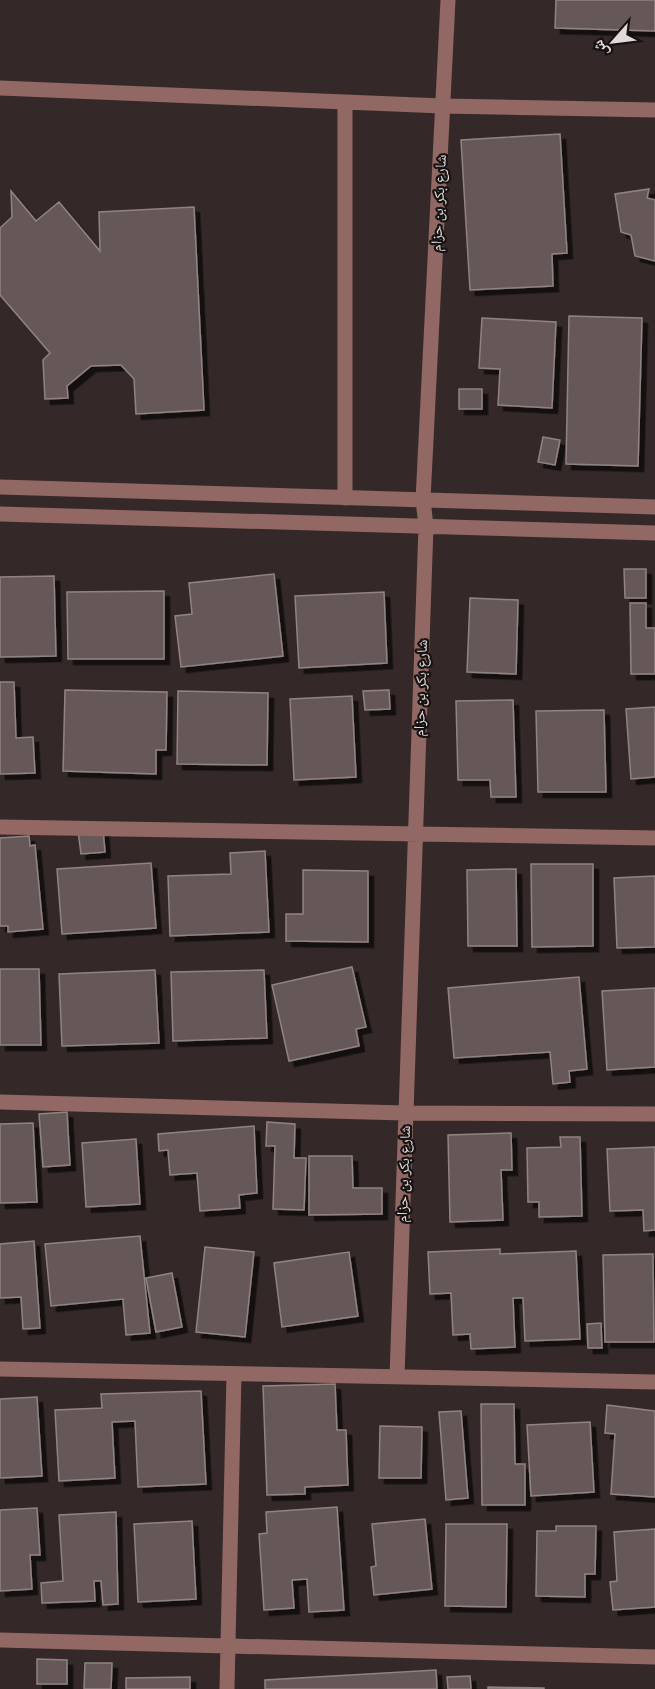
<svg xmlns="http://www.w3.org/2000/svg" width="655" height="1689" font-family="Quicksand,'Noto Naskh Arabic',sans-serif">
<style>
.building{fill:#665958;stroke:#918381;stroke-width:1.5;filter:url(#shadow)}
.lines{fill:none;stroke-linecap:round;stroke-linejoin:round}
.minor{stroke:#916863;stroke-width:15}
.labels{text-anchor:middle;dominant-baseline:central;stroke-width:4.5;stroke-linejoin:round;paint-order:stroke}
.street-label{font-size:15px;fill:#e1dad9;stroke:#181313}
</style>
<defs>
<filter id="shadow"><feDropShadow dx="5.5" dy="5.5" stdDeviation="0" flood-color="#0009"/></filter>
</defs>
<rect width="100%" height="100%" fill="#342928"/>
<path class="building" d="M556,0H655V31L555,28Z
M560,134L567,253L552,254L553,286L470,290L461,140Z
M649,189L647,198L655,200V261L635,256L631,235L621,232L615,194Z
M11,191L36,221L59,202L100,251L99,212L194,207L204,410L136,414L134,379L121,365L91,366L67,386L68,398L45,399L43,360L50,353L0,295V228L12,217Z
M569,316L642,318L638,466L566,464Z
M482,318L556,322L552,408L498,405L500,369L479,368Z
M459,389H482V409H459Z
M543,437L560,440L555,465L538,462Z
M624,569H646V598H625Z
M274,574L283,656L181,667L175,616L192,614L189,583Z
M54,576L56,656L0,657V577Z
M164,591V659H68L67,592Z
M384,592L387,663L299,668L295,596Z
M470,598L518,600L516,674L467,672Z
M630,603H646V628H655V674H631Z
M0,682H14L16,738L33,737L35,773L0,774Z
M65,690L167,692L166,750H156V774L63,771Z
M389,690L390,709L365,710L363,691Z
M178,691L268,693L267,765L177,764Z
M352,696L356,777L294,780L290,699Z
M513,700L516,797H491L490,780H458L456,701Z
M655,707V777L631,779L626,709Z
M604,710L606,792H538L536,711Z
M103,829L105,852L81,854L78,831Z
M29,836L30,846L35,845L43,929L8,932V926H0V838Z
M265,851L269,932L170,936L168,876L231,874L230,853Z
M151,863L156,928L62,934L57,869Z
M531,864H593V946L532,947Z
M516,869L517,946H468L467,870Z
M303,870L368,871V942L286,941V914H303Z
M655,876V947L617,948L614,878Z
M352,967L366,1027L356,1029L359,1046L289,1061L272,985Z
M0,969H39L41,1045H0Z
M155,970L159,1043L62,1046L59,974Z
M264,970L267,1038L173,1041L171,972Z
M579,977L587,1069L569,1071L570,1082L553,1084L550,1052L454,1058L448,988Z
M655,988V1067L607,1070L602,991Z
M67,1112L70,1165L43,1167L39,1114Z
M267,1122L295,1124L294,1158H306L304,1210L273,1209L275,1146H266Z
M33,1123L37,1202L0,1203V1124Z
M254,1126L257,1193L239,1195L240,1208L200,1211L197,1173L170,1175L168,1150L159,1151L158,1134Z
M511,1133L512,1170H501L503,1220L450,1222L448,1135Z
M560,1137H580L582,1216L539,1217V1202H528L527,1148L561,1147Z
M136,1139L140,1204L86,1207L82,1143Z
M655,1147V1230L644,1231L643,1210L610,1211L607,1149Z
M309,1156H352L353,1188H382V1214L309,1215Z
M140,1236L150,1333L126,1335L123,1299L51,1306L45,1244Z
M34,1241L40,1328L23,1329L21,1297L0,1298V1244Z
M205,1247L254,1252L245,1337L196,1332Z
M500,1249V1254L576,1251L580,1339L525,1341L523,1298H513L515,1347L471,1349L470,1334L453,1335L451,1293L430,1294L428,1252Z
M349,1252L358,1316L282,1327L274,1263Z
M653,1254L654,1342H605L603,1255Z
M172,1273L182,1327L156,1332L146,1278Z
M601,1323L602,1348H588L587,1324Z
M335,1384L337,1430H346L348,1485L305,1487V1494L267,1495L263,1386Z
M201,1391L206,1484L138,1487L135,1421L112,1422L115,1478L59,1481L55,1410L102,1408L101,1394Z
M37,1397L42,1476L0,1478V1399Z
M481,1404H514L515,1464H525V1505H482Z
M607,1405L655,1411V1497L611,1494L615,1434L605,1433Z
M461,1411L468,1498L446,1500L439,1412Z
M590,1422L594,1492L531,1496L527,1425Z
M380,1426L422,1427L421,1478H379Z
M337,1507L344,1610L309,1612L307,1579L292,1580L294,1608L264,1610L259,1534L267,1533L266,1512Z
M37,1508L40,1555H30L32,1589L0,1591V1510Z
M116,1512L118,1604L103,1605L101,1581H94L95,1601L42,1603L41,1583L63,1581L59,1515Z
M425,1519L432,1589L374,1595L371,1567L376,1566L372,1524Z
M192,1521L196,1599L138,1602L134,1524Z
M446,1524H507L506,1607L445,1606Z
M556,1526H596L595,1574H585V1597L536,1596L537,1531H556Z
M655,1529V1607L613,1610L610,1582L617,1581L614,1532Z
M37,1659L67,1660V1684H37Z
M85,1663H112L111,1689H84Z
M436,1670L437,1689H265V1680Z
M470,1676L471,1689H448L447,1677Z
M190,1677V1689H126V1678Z
M488,1687L544,1688V1689H488Z"/>
<g class="lines">
<path class="minor" d="M0,88L442,106L655,110
M0,487L655,507
M345,498V102
M0,514L655,533
M0,827L655,838
M0,1102L405,1113L655,1114
M0,1369L655,1382
M397,1377L426,526L423,500L448,0
M0,1640L655,1657
M227,1689L234,1374"/>
</g>
<g class="labels">
<g class="street-label">
<text transform="translate(438 203) rotate(-87)">شارع بكر بن حزام</text>
<text transform="translate(420 688) rotate(-88)">شارع بكر بن حزام</text>
<text transform="translate(403 1174) rotate(-88)">شارع بكر بن حزام</text>
</g>
</g>
<g transform="translate(613 42) rotate(242)" stroke="#181313" stroke-width="4.5" paint-order="stroke">
<path d="M0-4.5L10 22L0 15L-10 22Z" fill="#e1dad9"/>
<text y="-9" font-size="16" font-weight="bold" text-anchor="middle" fill="#e1dad9">ش</text>
</g>
</svg>
